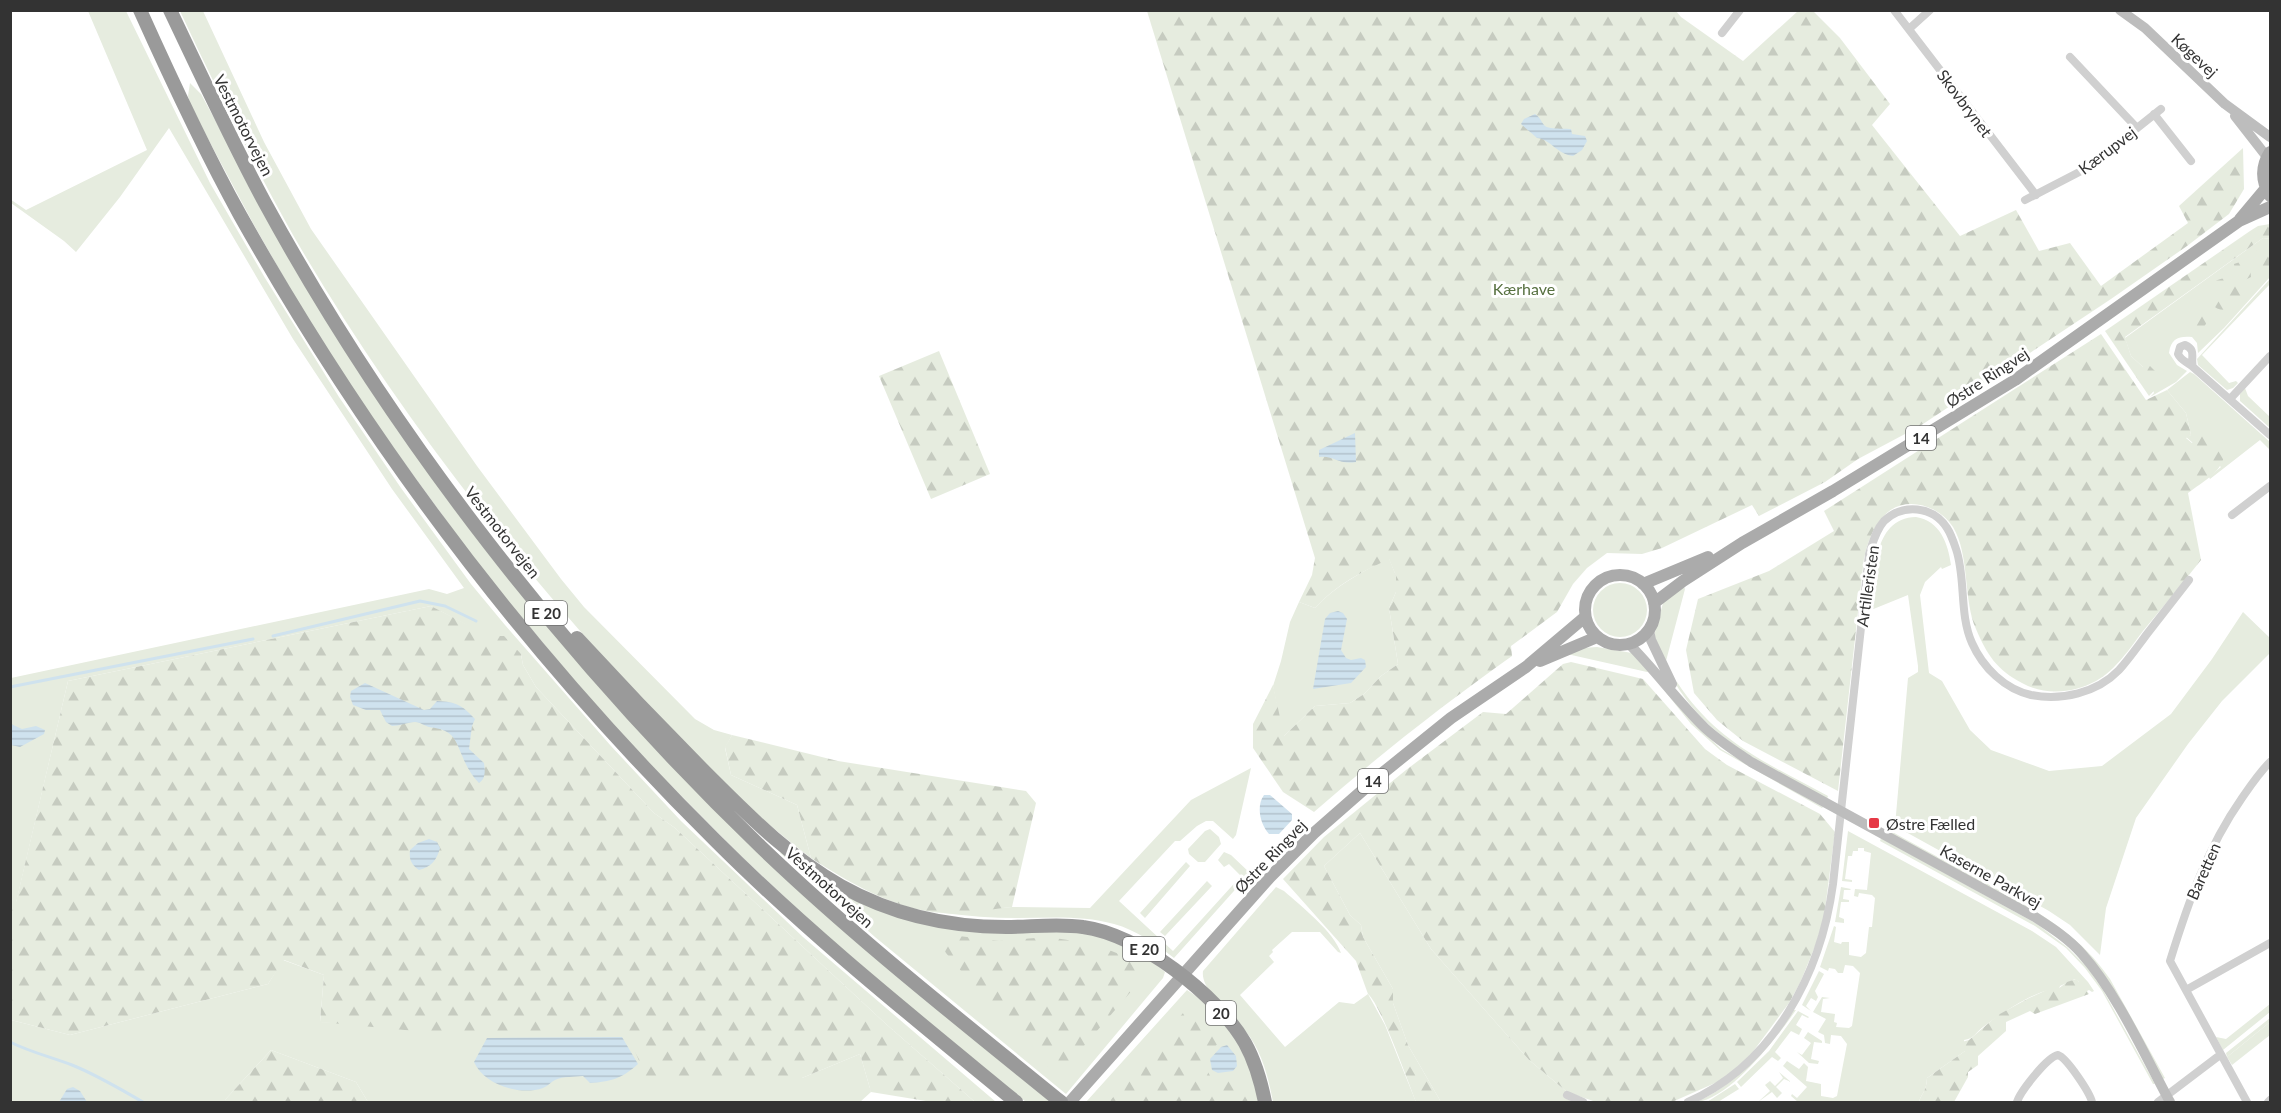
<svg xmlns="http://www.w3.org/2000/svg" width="2281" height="1113" font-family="Lato,sans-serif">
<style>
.grass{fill:#e6ecdf}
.forest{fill:url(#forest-firs)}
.water{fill:url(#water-rules)}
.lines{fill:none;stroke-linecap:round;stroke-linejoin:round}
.stream{stroke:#cfe2ee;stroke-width:3}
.street{stroke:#d0d0d0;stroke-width:8}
.secondary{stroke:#bdbdbd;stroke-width:10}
.primary{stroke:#ababab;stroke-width:12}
.highway{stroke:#9a9a9a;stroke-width:14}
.poi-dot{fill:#e63946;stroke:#fff;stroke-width:2}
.labels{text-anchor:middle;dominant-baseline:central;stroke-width:6;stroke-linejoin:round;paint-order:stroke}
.shield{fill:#fff;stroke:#707070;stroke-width:1.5}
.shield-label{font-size:15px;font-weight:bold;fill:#333}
.street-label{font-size:16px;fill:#333;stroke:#fff}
.park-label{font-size:16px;fill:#56703f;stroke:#fff}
.poi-label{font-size:16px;fill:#333;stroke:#fff;text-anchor:start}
</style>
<defs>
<pattern id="forest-firs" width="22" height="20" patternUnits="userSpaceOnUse" patternTransform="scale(1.5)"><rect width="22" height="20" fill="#e6ecdf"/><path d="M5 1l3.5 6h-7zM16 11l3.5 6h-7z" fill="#c6cbc0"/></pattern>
<pattern id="water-rules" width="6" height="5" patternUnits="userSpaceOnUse" patternTransform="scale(1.5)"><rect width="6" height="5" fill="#cfe2ee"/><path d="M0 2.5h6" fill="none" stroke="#b2c2cd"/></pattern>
</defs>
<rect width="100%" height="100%" fill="#fff"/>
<path class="grass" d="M88,11H126L210,183L265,278L339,397L401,488L471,584L505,625L611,746L681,821L803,937L996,1102H975L886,1024L675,828L654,813L536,687L523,665L521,654L431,606L68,681L16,903L10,898L11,678L429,589L447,594L464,588L392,489L293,339L169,128L120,197L76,252L64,241L11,203L10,199L26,210L147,150Z
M180,11H203L264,142L311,229L477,466L561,579L584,607L695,719L714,730L732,735L725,748L731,775L797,805L811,858C737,803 665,726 603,657C487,527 381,387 293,235C252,162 215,86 180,11Z
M190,83L201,94L236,159L389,415L447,499L498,566L627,718L1051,1102H1026L902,1000L813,924L739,854L615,729L486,575L376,424L308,320L254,225L191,107L188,96Z
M2263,238L2270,239V277L2224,328L2198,353L2197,343L2192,337C2179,336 2171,338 2169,353L2177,365L2187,371L2176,382L2150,397L2154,393L2143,367L2131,356L2125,338Z
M2270,279V284L2202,355L2229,383L2236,381L2238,383L2233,388L2227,390L2198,365L2197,359Z
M2190,372L2194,374L2270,442V450L2260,440L2210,479L2209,477L2221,467L2186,437L2191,435L2186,413L2167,390Z
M2245,388L2248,396L2270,417V428L2240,401V394Z
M1916,517C1940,521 1948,543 1951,565L1942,569L1941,567L1925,582L1920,595L1929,673L1942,681L1970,730L1991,750L2049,771L2102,766L2171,714L2212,659L2243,612L2270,638V653L2222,701L2188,744L2136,818L2106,908L2100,955L2070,925L2049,911L1895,826L1908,678L1918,672V666L1908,595L1871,610C1875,578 1871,518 1916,517Z
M1389,558L1396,576V592L1389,608L1398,664L1381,676L1364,694L1350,703L1315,706L1283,737L1273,686L1281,661L1290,622L1299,602L1315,608C1336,585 1362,572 1389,558Z
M1593 610a27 27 0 1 1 54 0a27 27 0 1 1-54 0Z
M1683,585L1685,589L1666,661L1654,640L1655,632L1663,603Z
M1597,647L1632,653L1650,671L1647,672L1567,654L1583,648Z
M1652,675L1693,722L1721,749L1823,807L1822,808L1720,750L1691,724Z
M1677,682C1716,742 1767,763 1828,796L1827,799C1769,767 1710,741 1675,683Z
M1251,768L1236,835L1233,839L1213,821H1206L1197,826L1180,841H1175L1119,901L1173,951L1241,876L1229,864L1224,867L1218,860L1224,852L1231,855L1250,873L1174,958C1156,944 1136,930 1114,924C1082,915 1049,918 1017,918C992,918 968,916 943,913L1012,907L1090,908L1191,800Z
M1210,829L1219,837L1221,844L1205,862H1198L1189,854L1188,849L1205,831Z
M1887,829C1919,847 1951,864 1984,882C2032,908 2078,932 2110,979L2165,1078L2163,1079L2088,954L1886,831Z
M1848,831L2032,931L2056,947L2088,982H2079L2075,979L2060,986L2059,989C2039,987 1999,1015 1983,1027C1976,1032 1974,1039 1964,1040L1965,1051L1927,1078C1926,1093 1922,1092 1919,1102H1798L1791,1096L1792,1094L1797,1098L1807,1087L1783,1066L1787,1061L1799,1069L1804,1063L1808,1067L1806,1081L1821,1084V1096L1833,1098L1837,1096L1847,1044L1841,1036L1831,1035L1830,1044L1825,1043L1824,1035L1818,1032L1826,1019L1813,1012L1822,997L1830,998L1823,999L1821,1012L1835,1014L1834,1022L1837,1023L1836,1027L1849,1028L1852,1026L1860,973L1853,966L1845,965L1843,973H1838L1835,969L1829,968L1828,971L1820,967L1834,926L1836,927L1834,942L1841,944L1842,942H1849V955L1861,957L1866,953L1869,927H1872L1875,898L1872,895L1859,893L1858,897L1854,896L1855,889L1867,890L1871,853L1864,851V848H1858V851H1853L1852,856H1848L1845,879L1852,880V882L1842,881Z
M1360,833L1431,949L1529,1060L1567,1092L1565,1098L1573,1102H1441L1408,1045L1393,1003V989L1363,937L1361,925L1350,915L1324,866Z
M1881,838L2037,924L2067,947L2087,967L2103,990L2155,1084H2153L2102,991L2085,968L2066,948L2035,926L1880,841Z
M783,850L925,922L1081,930L1140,951L1165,972L1163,978L1066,1094L875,937L780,853Z
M1186,862L1190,866L1145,918L1140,913Z
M1207,881L1212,886L1165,936L1160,932Z
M1276,887L1284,891C1301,906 1334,932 1341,953L1338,952L1320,932H1292L1272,950L1273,952L1269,956L1274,962L1240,995L1285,1047L1339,1002L1354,1004L1368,994L1385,1025L1416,1102H1273C1269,1080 1263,1056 1250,1037C1237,1019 1200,992 1203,971Z
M1841,887L1851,889L1850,890H1844L1843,899L1849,900V902H1841L1839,917L1844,919V923L1835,922Z
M283,960L324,975L320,1022L628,1032L802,1078L860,1054L871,1092L860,1102H368L356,1082L271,1050L223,1102H11V1020L70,1035L268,984Z
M1819,971L1824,974L1815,991L1818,997L1816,1001L1811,998L1806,1006L1811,1011L1802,1005Z
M1187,990C1231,1018 1247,1055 1261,1102H1086Z
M2270,1004V1012L2223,1050L2216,1037L2226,1039Z
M1793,1010H1796C1778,1036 1730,1099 1697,1102C1739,1083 1765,1046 1793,1010Z
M1798,1011L1809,1017L1808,1018L1802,1015L1796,1025L1802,1029L1799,1035L1791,1031L1775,1052L1781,1058L1778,1061L1772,1057L1741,1087L1737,1082L1769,1051Z
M2270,1018V1022L2227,1057L2226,1053Z
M1808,1032L1822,1041V1043L1814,1042L1811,1059L1819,1061L1818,1064L1809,1063L1797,1052L1802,1055L1811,1043L1804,1038Z
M1779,1072L1791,1082L1784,1079L1776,1087L1782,1093L1777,1098L1772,1092L1758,1102L1770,1091L1765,1085L1770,1081L1775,1086L1783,1078Z
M1735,1084L1739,1089L1718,1102H1707Z"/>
<path class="forest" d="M1147,11H1676L1681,17L1743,61L1798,11H1813L1840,38L1890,104L1872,125L1960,236L2016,210L2039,251L2070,243L2101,286L2188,223L2179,206L2243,148L2244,189L2229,214L2187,246L2111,299L1920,426L1858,459L1825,482L1759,516L1752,505L1662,548L1642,554L1607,553L1587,568L1573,584L1557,612L1511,646L1512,656C1443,705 1378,756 1314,812L1283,792L1253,748V724L1273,685L1284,736L1315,706L1350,703L1364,694L1381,676L1398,664L1389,608L1396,592V576L1389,559C1361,572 1336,585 1315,608L1299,602L1312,575L1315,558Z
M2270,224V239L2263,238L2125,337L2131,356L2143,367L2150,366L2157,373V387L2149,396L2105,331L2250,231L2258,226Z
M2258,250L2270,255V273L2256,272L2249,261L2252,254Z
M2240,262H2245L2250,267L2251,277L2245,280L2235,272L2234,264Z
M2226,278L2235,281L2241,292V301C2238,304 2233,308 2229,309C2207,315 2196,281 2226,278Z
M2197,309L2205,315L2207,322L2201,332H2187L2180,321L2184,313Z
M2101,334L2146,400L2167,390L2186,413L2191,435L2186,438L2192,443L2198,436H2204L2223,445C2230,468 2205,480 2188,493L2201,560C2182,584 2162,608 2143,631C2130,648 2116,670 2096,681C2074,693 2045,696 2022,683C1997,670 1987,655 1976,629C1963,600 1970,555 1953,527C1938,504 1902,494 1883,517C1872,529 1868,542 1864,558L1838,791L1743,741L1717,720L1694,693L1686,650L1698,599L1769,571L1834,531L1824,511Z
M939,351L990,474L931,499L879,376Z
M431,606L489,636H504L521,654L523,665L536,687L654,813L675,828L886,1024L975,1102H932L871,1092L860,1054L802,1078L647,1080L627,1032L468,1036L320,1022L324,975L284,960L268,984L70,1035L11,1020L10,898L16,902L68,681Z
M1571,662L1643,679L1705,749L1727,765L1820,814L1835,832L1824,917L1816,944L1800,983L1789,1003L1752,1053L1736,1068L1722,1080L1672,1102H1596L1567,1092L1529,1060L1431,949L1360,833L1324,866L1350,915L1361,925L1363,937L1393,989V1003L1408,1045L1441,1102H1416C1408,1082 1381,1005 1368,994L1356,961L1283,879L1324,837L1406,770L1483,712L1506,714L1563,664Z
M732,735L838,761L1026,791L1036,803L1012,907C990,909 965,915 943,913C895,910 850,883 811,858L797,805L731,775L725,747Z
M951,935L999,941L1048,937L1094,944L1129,958L1147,973L1058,1076L1019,1040L946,953L938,938Z
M2076,979L2079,982H2088L2094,991L2092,992L2089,990L2087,991L2089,994L2035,1014L2030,1011L2006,1022V1031L1978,1056V1065L1968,1072V1077L1954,1102H1919C1922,1092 1926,1093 1927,1078L1965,1051L1959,1048L1958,1043L1969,1040L1998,1015L2029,998L2051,988L2058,989L2067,982Z
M1188,1007L1221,1040L1202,1061L1214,1083L1244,1079L1248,1102H1109Z
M2270,1022V1035L2232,1065L2227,1057Z
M271,1050L356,1082L368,1102H223Z"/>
<path class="water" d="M1535,114C1541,118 1541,122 1545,126C1551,130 1564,128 1571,129L1572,134L1585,136L1587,141L1582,150L1573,156C1557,154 1550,139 1537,138L1521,124L1524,119Z
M1355,433L1356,462C1338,465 1334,455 1319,457V450Z
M1338,611L1343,613L1347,619L1341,650L1346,658L1351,660L1361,658L1365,660L1366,667L1351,683L1313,689L1325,619L1330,613Z
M365,683L424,710L430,709L437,701C457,702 462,705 475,719L472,726L469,749L484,763C485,770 486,779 479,783C468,772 464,760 458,746C452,731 443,729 429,727C425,726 420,722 415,722C409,722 399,726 392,726L386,722L380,710H366L353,705L350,697L351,691Z
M11,724L22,729L36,726L45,730L44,734L20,747L11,745Z
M1264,795H1270L1292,814V820L1279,834H1269C1260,824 1256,806 1264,795Z
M429,839L437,842L440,848C437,860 431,867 419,870C411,864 409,860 410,850L418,843Z
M622,1037L638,1064C623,1078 610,1082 590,1083L583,1076C575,1077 563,1076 555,1080C551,1082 548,1086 543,1088C520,1096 484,1085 474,1062L487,1038Z
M1227,1045L1236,1056L1237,1066L1233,1071L1218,1073L1212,1070L1210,1059L1221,1047Z
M73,1087L80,1091L87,1102H59L67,1089Z"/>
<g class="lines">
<path class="stream" d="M273,636L420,601L445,606L476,621
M10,687L253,639
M10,1042C30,1052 51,1057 72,1065C97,1075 120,1089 143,1102"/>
<path class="street" d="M1894,10L2036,195
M1909,29L1930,10
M1722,33L1740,10
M2070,57L2137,128
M2154,114L2191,161
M2025,200L2087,168L2161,109
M2193,367C2190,358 2197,350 2185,345L2180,347L2178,354C2181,361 2188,362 2193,367L2270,435
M2230,399L2270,356
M2232,515L2270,486
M2186,990L2270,943
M1567,1095L1583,1102
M1688,1102C1774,1064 1821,973 1833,884L1869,554C1873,542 1876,530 1884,521C1903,503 1933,506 1947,528C1951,534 1954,543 1956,549C1966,578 1959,614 1972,643C1983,668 2005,689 2031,695C2061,701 2097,693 2119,670C2129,659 2138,646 2147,634C2161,616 2175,598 2189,580
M2017,1102C2020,1092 2047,1057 2058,1055C2067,1058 2090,1093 2092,1102
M2158,1102L2220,1055
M2247,1102L2170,961C2188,903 2207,848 2242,798C2251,785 2259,773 2270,762
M2268,1102L2270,1100"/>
<path class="secondary" d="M2120,10L2145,28L2225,104L2270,137
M2235,116L2267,157
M1649,630L1651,640L1672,684
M1629,644C1656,671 1678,702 1705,728C1719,741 1735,751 1751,762L2035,917C2052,928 2069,939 2082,954C2117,993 2145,1056 2170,1102"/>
<path class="primary" d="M2270,152C2261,166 2261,181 2270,196
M2240,219L2266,188
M1585 610a35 35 0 1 1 70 0a35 35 0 1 1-70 0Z
M1643,584L1708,557
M1654,603L1683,581L1742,543L1833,491L2015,380L2239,221L2270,207
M1540,661L1597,637
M1070,1102L1270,877L1314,833L1379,776L1451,718L1526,667L1585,617"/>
<path class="highway" d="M140,10C171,79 203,148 240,215C369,445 528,655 716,841C810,935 914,1018 1016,1102
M170,10C201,75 231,140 265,203C393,438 569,662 761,847C856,938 959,1019 1061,1102
M577,638C622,687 668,735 715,782C754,821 793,859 841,886C891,914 949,927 1006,927C1031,927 1058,923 1083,927C1138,934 1217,994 1245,1043C1255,1061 1261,1082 1265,1102"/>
</g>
<rect class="poi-dot" x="1868" y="817" width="12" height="12" rx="3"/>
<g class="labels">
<g class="shield">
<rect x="1906" y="426" width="30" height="24" rx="4.5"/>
<rect x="525" y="601" width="42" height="24" rx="4.5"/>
<rect x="1358" y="769" width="30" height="24" rx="4.5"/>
<rect x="1123" y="937" width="42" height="24" rx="4.5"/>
<rect x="1206" y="1001" width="30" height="24" rx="4.5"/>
</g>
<g class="shield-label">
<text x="1921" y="438">14</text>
<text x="546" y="613">E 20</text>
<text x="1373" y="781">14</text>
<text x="1144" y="949">E 20</text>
<text x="1221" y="1013">20</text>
</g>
<g class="street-label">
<text transform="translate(2195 55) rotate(43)">Køgevej</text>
<text transform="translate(1965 103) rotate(53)">Skovbrynet</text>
<text transform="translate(244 125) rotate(63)">Vestmotorvejen</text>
<text transform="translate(2107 150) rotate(-37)">Kærupvej</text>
<text transform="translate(1987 377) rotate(-33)">Østre Ringvej</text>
<text transform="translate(503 532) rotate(52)">Vestmotorvejen</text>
<text transform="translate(1867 586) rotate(-82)">Artilleristen</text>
<text transform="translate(1270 856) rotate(-46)">Østre Ringvej</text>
<text transform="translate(2203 871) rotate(-66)">Baretten</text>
<text transform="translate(1991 876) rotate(29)">Kaserne Parkvej</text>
<text transform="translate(830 887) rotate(42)">Vestmotorvejen</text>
</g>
<g class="park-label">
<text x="1524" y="288">Kærhave</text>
</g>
<g class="poi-label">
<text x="1886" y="823">Østre Fælled</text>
</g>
</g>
<rect width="2281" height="1113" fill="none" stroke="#333333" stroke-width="24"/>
</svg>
